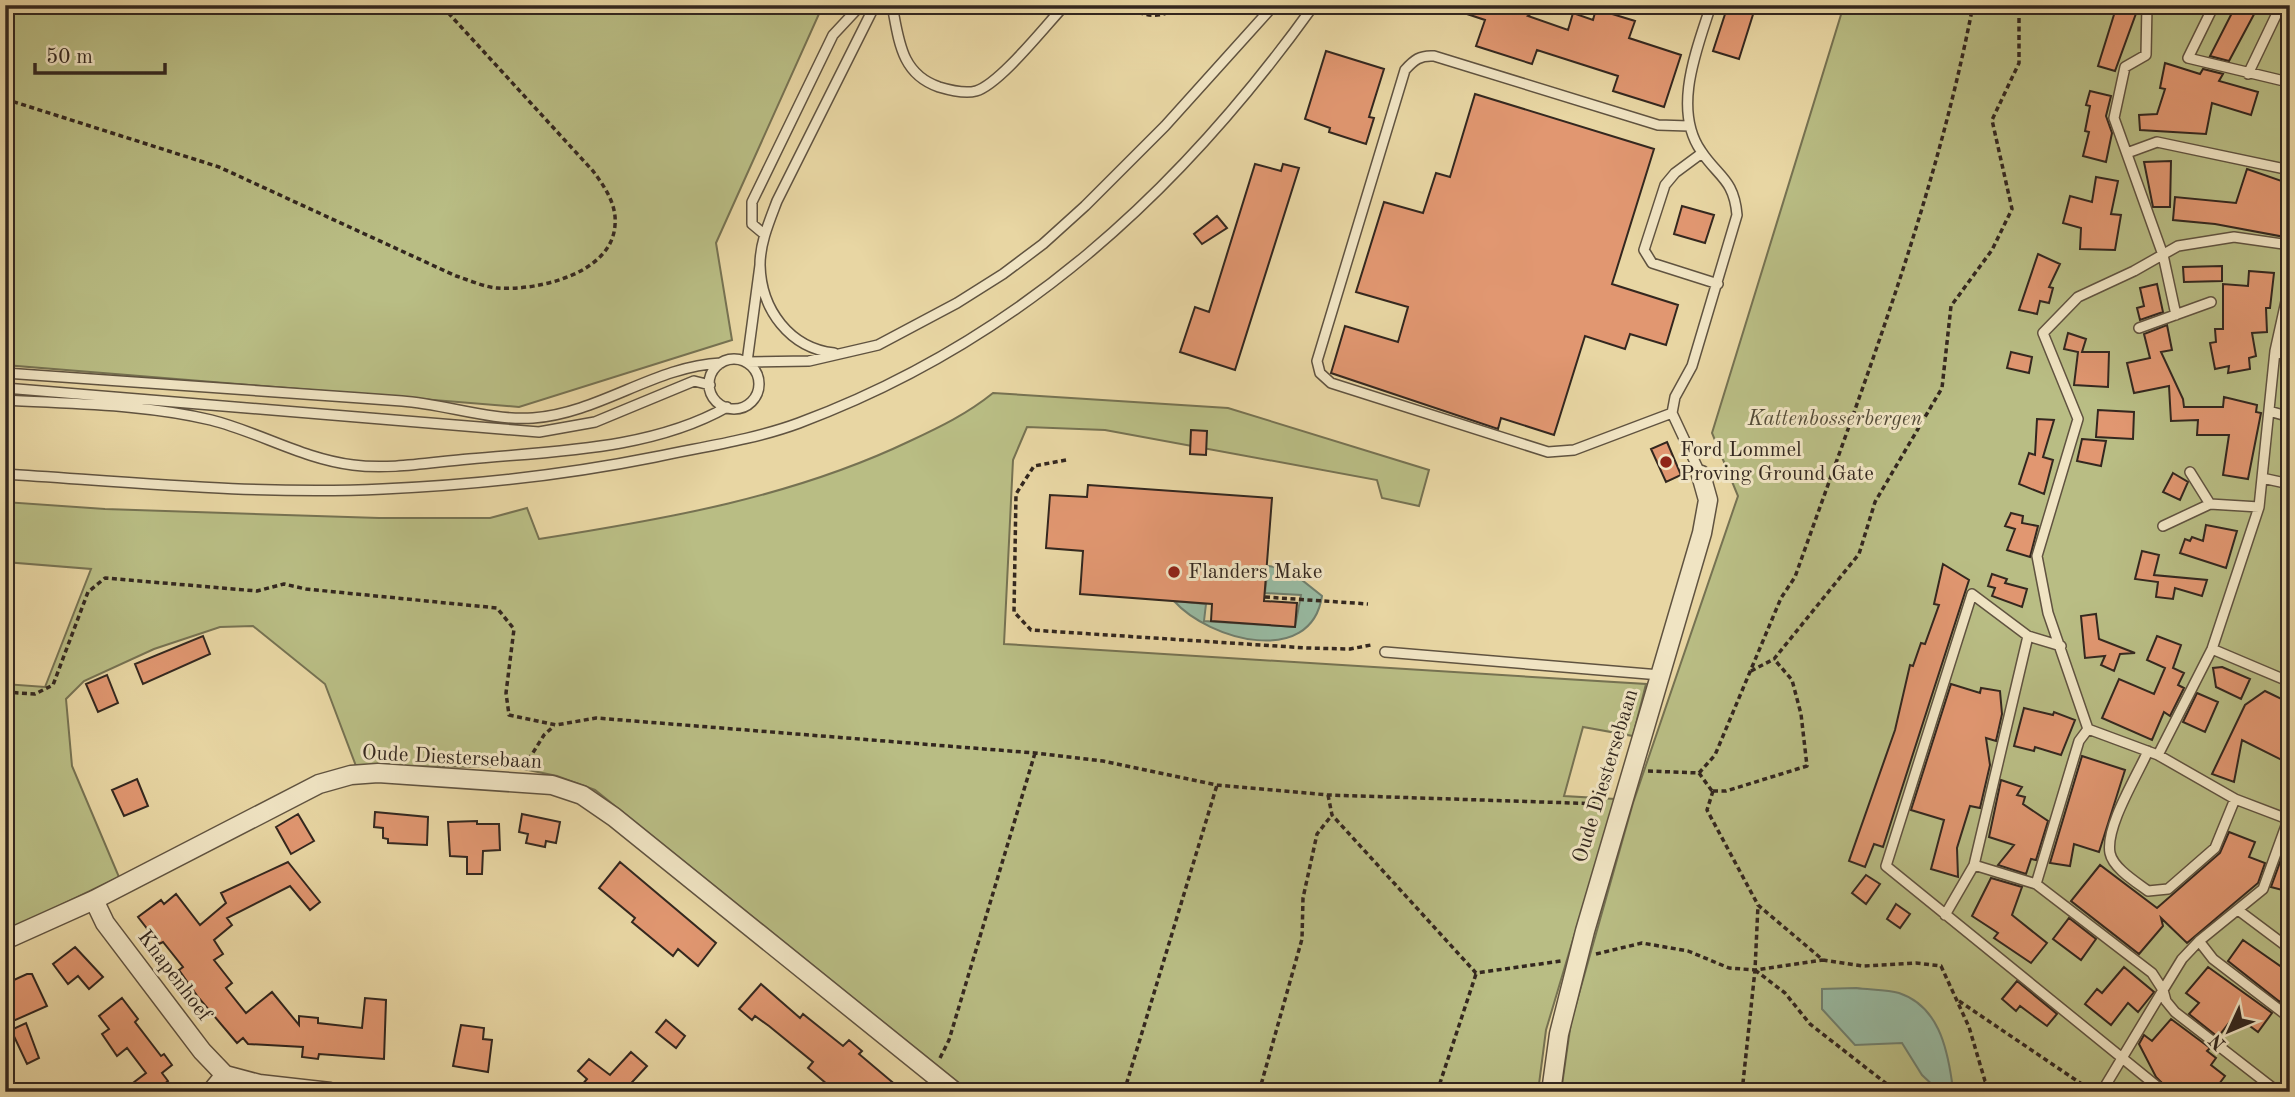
<svg xmlns="http://www.w3.org/2000/svg" width="2295" height="1097" font-family="'Old Standard TT',serif">
<style>
.green{fill:#b9bd84;stroke:#767252;stroke-width:2}
.water{fill:#98baa2;stroke:#707f6e;stroke-width:2}
.building{fill:#e19771;stroke:#33271f;stroke-width:2}
.lines{fill:none;stroke-linecap:round;stroke-linejoin:round}
.lane-casing{stroke:#605340;stroke-width:12}
.street-casing{stroke:#605340;stroke-width:21}
.path{stroke:#33271f;stroke-width:3.5;stroke-dasharray:5 3.5;stroke-linecap:butt}
.lane{stroke:#f0e4c3;stroke-width:9}
.street{stroke:#f0e4c3;stroke-width:18}
.poi-dot{fill:#8f2418;stroke:#f0e4c3;stroke-width:2.5}
.labels{text-anchor:middle;dominant-baseline:central;stroke-width:6;stroke-linejoin:round;paint-order:stroke}
.park-label{font-size:21px;font-style:italic;fill:#544c38;stroke:#f0e4c3}
.poi-label{font-size:21px;fill:#33271f;stroke:#f0e4c3;text-anchor:start}
.street-label{font-size:21px;fill:#33271f;stroke:#f0e4c3}
</style>
<rect width="100%" height="100%" fill="#e8d6a3"/>
<filter id="stains"><feTurbulence type="fractalNoise" baseFrequency=".00286" numOctaves="4"/><feColorMatrix values="0 0 0 0 .2 0 0 0 0 .09 0 0 0 0 .02 0 0 0 .5 -.17"/></filter>
<radialGradient id="worn" r=".72"><stop offset=".6" stop-color="#630" stop-opacity="0"/><stop offset="1" stop-color="#630" stop-opacity=".3"/></radialGradient>
<path class="green" d="M5,5H823L716,243L732,340L519,407L5,365Z
M1844,5H2290V1092H1561L1571,1022L1633,803L1738,496L1712,433Z
M993,393L1228,408L1429,470L1419,506L1382,498L1377,480L1105,430L1027,427L1013,460L1004,644L1646,684L1633,736L1583,727L1564,796L1615,799L1546,1030L1538,1092H970L595,790L557,776L514,767L356,766L325,684L253,626L220,627L154,649L84,681L66,699L72,766L119,877L5,932V684L45,687L91,569L5,562V502L105,509L379,518H490L527,508L539,539C666,519 793,497 910,441C940,427 967,414 993,393Z"/>
<path class="water" d="M1268,566L1288,569L1322,596C1311,668 1209,640 1174,601L1206,604L1204,621L1295,627L1301,595L1265,593Z
M1856,988C1869,990 1887,989 1899,993C1938,1006 1947,1047 1952,1082L1938,1090L1922,1075L1902,1043L1855,1045L1822,1009V989Z"/>
<path class="building" d="M1450,5H1545L1528,16L1568,30L1573,13L1593,20L1596,9L1635,21L1629,38L1681,55L1664,107L1613,91L1618,76L1537,50L1532,64L1476,46L1485,20L1449,8Z
M1728,5H1756L1739,59L1713,51Z
M2117,5L2138,8L2115,71L2098,66Z
M2236,5H2259L2229,61L2210,56Z
M1326,51L1384,69L1369,117L1374,118L1366,144L1329,132L1330,128L1305,119Z
M2165,63L2200,74L2203,69L2223,74L2219,81L2258,92L2251,115L2212,103L2206,134L2140,130L2139,115L2157,114L2165,89L2160,88Z
M2090,91L2111,96L2106,116L2112,133L2106,162L2083,156L2089,132L2085,131L2090,106L2086,105Z
M1475,94L1654,149L1612,284L1678,305L1666,345L1630,334L1625,349L1585,336L1554,435L1501,418L1498,429L1331,373L1345,326L1398,342L1408,307L1356,292L1384,202L1423,213L1436,173L1450,177Z
M2171,161L2170,207H2153L2144,162Z
M1255,164L1281,171L1283,164L1299,168L1235,370L1180,352L1195,307L1209,312Z
M2247,169L2290,184V238L2215,224L2173,220L2175,197L2236,203Z
M2096,177L2118,181L2111,214L2121,215L2115,250L2080,249L2081,228L2063,223L2070,196L2092,202Z
M1682,206L1714,215L1705,243L1674,234Z
M1217,216L1227,228L1202,244L1194,234Z
M2038,254L2060,264L2049,287L2053,288L2049,303L2040,301L2037,314L2019,310Z
M2222,266V281L2184,282L2183,267Z
M2249,271L2274,273L2270,308H2266L2267,332L2252,333L2256,356L2249,358L2250,369L2228,373L2229,366L2215,369L2210,343L2216,342L2215,329H2223V284L2248,286Z
M2157,284L2163,312L2140,320L2137,308L2144,306L2140,288Z
M2167,325L2172,350L2161,352L2183,399L2184,407H2223L2224,397L2257,405L2256,412L2261,413L2248,479L2223,475L2229,435H2197L2198,420L2171,421L2169,386L2134,393L2127,363L2150,358L2144,334Z
M2068,333L2086,339L2082,352H2109L2108,387L2074,385L2078,352L2064,349Z
M2011,352L2032,357L2029,373L2007,368Z
M2098,410L2134,412L2133,439L2096,437Z
M2037,419L2054,420L2043,457L2053,460L2044,494L2019,484L2029,453L2035,455Z
M1191,430L1207,431L1206,455L1190,454Z
M2082,439L2106,441L2101,466L2077,461Z
M1667,442L1681,475L1666,482L1651,449Z
M2173,473L2188,482L2180,500L2163,492Z
M1088,485L1272,498L1264,601L1297,603L1295,627L1211,621L1212,604L1080,594L1083,551L1046,548L1050,495L1087,497Z
M2011,513L2023,516L2022,523L2038,526L2030,557L2007,550L2015,529L2005,526Z
M2206,525L2237,531L2226,568L2180,553L2185,539L2190,541L2192,537L2203,541Z
M2142,551L2159,555L2154,575L2207,580L2202,596L2175,588L2173,599L2156,597L2158,582L2135,579Z
M1943,564L1969,580L1883,847L1874,844L1865,867L1849,861L1895,730L1910,665L1913,666L1921,643L1925,644L1939,605L1934,604Z
M1992,574L2007,579L2005,583L2027,589L2022,607L1992,596L1995,588L1988,586Z
M2096,614L2099,639L2135,653L2120,654L2114,671L2101,665L2105,656L2085,658L2081,616Z
M203,636L210,654L143,684L135,664Z
M2157,636L2181,645L2173,668L2184,673L2178,685L2184,688L2170,716L2164,712L2152,740L2102,718L2119,679L2154,694L2165,668L2147,660Z
M2222,667L2250,679L2241,699L2216,687L2213,668Z
M107,675L118,703L98,712L86,684Z
M1951,684L1980,693L1981,688L2000,691L2002,714L1996,741L1986,738L1990,765L1980,808L1970,806L1957,848L1958,877L1931,869L1944,820L1911,810Z
M2265,691L2290,703V764L2242,740L2234,782L2212,774L2245,705Z
M2197,693L2218,702L2205,732L2183,722Z
M2024,708L2053,715L2054,712L2075,720L2061,755L2035,747L2034,751L2014,746Z
M2082,756L2125,770L2099,852L2074,844L2070,866L2050,863Z
M137,779L148,806L124,816L112,790Z
M2001,780L2022,787L2017,795L2025,797L2023,804L2048,821L2036,860L2031,859L2026,874L1998,865L2014,845L1989,837Z
M375,812L428,817L427,845L388,843V839L383,838V828L374,827Z
M298,814L314,841L291,854L276,827Z
M522,814L560,822L556,843L546,841L545,847L526,843L528,834L519,832Z
M477,821V824H499L500,850L483,851L482,874H467V857L450,856L448,822Z
M2229,832L2255,842L2249,857L2265,863L2258,883L2187,943L2161,918L2163,926L2139,954L2071,901L2100,865L2157,908L2220,853Z
M2288,840L2290,841V892L2271,887Z
M288,862L320,902L310,910L290,886L227,918L232,925L214,940L223,954L214,960L232,983L226,988L246,1013L272,992L299,1025V1016L318,1018V1023L362,1028L365,998L386,1000L384,1059L319,1054L318,1059L302,1057L303,1047L248,1044L243,1038L237,1043L198,997L179,970L183,967L163,942L159,944L138,917L161,900L164,904L176,894L200,925L226,903L221,893Z
M620,862L716,943L698,966L678,949L673,956L632,922L635,918L599,888Z
M1866,875L1880,884L1866,904L1852,893Z
M1991,878L2022,887L2012,915L2047,943L2031,963L1994,938L1998,933L1972,916Z
M1896,904L1910,914L1900,928L1887,919Z
M2069,918L2096,939L2081,960L2053,939Z
M2243,940L2290,973V988L2280,1002L2228,961Z
M75,947L103,977L89,989L78,976L68,984L53,964Z
M2124,967L2154,992L2138,1012L2128,1003L2111,1025L2085,1004L2097,989L2102,993Z
M2208,967L2272,1013L2258,1032L2235,1015L2218,1037L2189,1014L2199,1003L2186,993Z
M27,974H32L47,1006L13,1021L5,1005V984Z
M2017,981L2057,1014L2047,1026L2020,1006L2016,1011L2002,999Z
M761,984L800,1018L803,1014L843,1046L849,1040L862,1051L859,1054L904,1092H823L828,1085L808,1068L813,1062L769,1026L755,1016L752,1020L739,1009Z
M122,998L138,1019L135,1022L161,1056L164,1054L172,1065L162,1073L168,1081L154,1092H121L146,1073L127,1048L117,1056L102,1034L109,1029L99,1016Z
M2171,1019L2210,1048L2207,1051L2216,1058L2211,1065L2225,1076L2213,1092H2171L2156,1077L2139,1044L2144,1035L2152,1041Z
M666,1020L685,1036L676,1048L656,1032Z
M26,1023L39,1058L27,1064L11,1030Z
M461,1025L484,1028L483,1039L492,1040L488,1072L453,1066Z
M631,1052L647,1066L623,1092H576L587,1079L578,1071L589,1059L610,1075Z"/>
<g class="lines">
<g class="lane-casing">
<path id="lane" d="M892,5C899,41 901,74 939,87C949,90 965,94 976,91C1000,84 1046,25 1065,5
M2147,5L2146,55L2125,67L2114,118L2163,255L2176,315
M2214,5L2188,58L2284,81L2290,77
M2248,74L2281,5
M1689,126L1658,125L1434,56C1420,55 1414,60 1405,70L1317,361L1320,373L1331,383L1548,452L1574,450L1672,413L1675,397L1692,366L1737,215C1734,179 1718,177 1701,151C1672,109 1697,49 1711,5
M1702,153L1675,173L1665,185L1644,250L1652,263L1718,284
M2127,153L2157,142L2290,170
M764,234L752,224V202L833,35L861,5
M760,265L747,362L809,361L878,345L957,303L1003,274L1043,244L1085,206L1165,126L1274,5
M2139,328L2211,302
M2275,351L2290,356
M834,353C790,348 761,310 760,265C760,243 769,222 777,201L875,5
M709 384a25 25 0 1 1 50 0a25 25 0 1 1-50 0Z
M5,373C138,383 270,391 402,401C445,404 490,421 533,418C600,413 655,366 721,363
M5,388L539,432L595,422L694,381L710,385
M5,400C73,404 144,404 211,420C259,432 303,459 353,465C390,470 432,462 469,459C554,451 651,450 727,407
M2269,411L2290,417
M1672,413L1701,475
M2190,472L2210,504
M5,474C130,482 257,495 383,489C474,485 565,475 655,457C702,447 753,440 799,423C1017,342 1180,192 1314,5
M2262,478L2290,484
M2163,526L2210,504L2259,507
M2028,636L1972,594L1886,866L2164,1092
M2212,649L2290,682
M1385,652L1660,675
M2088,729L2048,613L2037,556L2078,419L2043,333L2078,297L2134,271L2178,246L2234,237L2290,245
M2088,729L2079,741L2036,884L2152,973L2163,990L2182,959L2199,941
M2088,729L2158,755L2235,799L2290,820
M2148,751C2137,776 2105,827 2110,853C2113,868 2136,882 2148,891L2168,889L2215,848L2235,799
M2158,755L2212,649L2259,507L2275,351L2290,283
M2288,820L2263,889L2199,941L2213,959L2290,1018
M1974,865L2036,884
M2238,910L2290,949
M1945,915L1974,865L2028,636L2061,646
M2163,990L2166,1001L2175,1012L2278,1092
M2104,1088L2163,990"/>
</g>
<g class="street-casing">
<path id="street" d="M94,900L105,923L202,1051L225,1075L259,1084L330,1092
M5,940L94,900L319,784L351,775L378,773L552,785L582,795L614,817L955,1092
M211,1092L225,1075
M1551,1092L1559,1034L1585,931L1702,533L1708,500L1701,475"/>
</g>
<path class="path" d="M1123,5C1141,16 1162,21 1179,5
M5,99L219,167L456,276C469,280 484,287 497,288C537,291 612,274 615,225C617,204 604,186 593,171L441,5
M1066,460L1034,466L1016,494L1014,612L1031,630L1307,648L1350,649L1371,645
M1265,597L1368,604
M1751,671L1774,659L1859,554L1875,502L1942,388L1951,306L1992,250L2012,209L1992,120L2019,63V5
M5,692L35,694L53,685L88,592L105,578L257,591L284,584L306,589L497,608L514,629L506,693L509,715L556,725L596,718L1035,753L1103,761L1217,785L1328,795L1604,804
M524,767L544,735L554,726
M1648,771L1699,773L1712,791
M1699,773L1715,755L1781,598L1795,577C1862,388 1935,202 1973,5
M1713,791L1707,810L1758,905L1823,960L1863,966L1916,963L1941,966L1969,1027L1985,1081L1998,1092
M1713,791H1726L1807,766L1801,714L1792,680L1774,659
M1328,795L1332,815L1476,973L1561,961
M1596,954L1642,943L1688,951L1729,968L1755,970L1823,960
M1755,970L1785,993L1810,1024L1897,1092
M1959,1001L2092,1091
M940,1058L949,1040L1035,753
M1124,1092L1217,785
M1259,1092L1302,939L1303,898L1317,834L1332,815
M1437,1092L1476,974
M1742,1092L1755,970L1758,905"/>
<use href="#lane" class="lane"/>
<use href="#street" class="street"/>
</g>
<g class="poi-dot">
<circle cx="1666" cy="462" r="7"/>
<circle cx="1174" cy="572" r="7"/>
</g>
<g class="labels">
<g class="park-label">
<text x="1835" y="419">Kattenbosserbergen</text>
</g>
<g class="poi-label">
<text x="1680" y="450">Ford Lommel<tspan x="1680" dy="24">Proving Ground Gate</tspan></text>
<text x="1188" y="572">Flanders Make</text>
</g>
<g class="street-label">
<text transform="translate(452 758) rotate(3)">Oude Diestersebaan</text>
<text transform="translate(1606 776) rotate(-73)">Oude Diestersebaan</text>
<text transform="translate(174 976) rotate(53)">Knapenhoef</text>
</g>
</g>
<rect width="2295" height="1097" fill="none" stroke="#e8d6a3" stroke-width="28"/>
<rect x="7" y="7" width="2281" height="1083" fill="none" stroke="#33271f" stroke-width="3.5"/>
<rect x="14" y="14" width="2267" height="1069" fill="none" stroke="#33271f" stroke-width="2"/>
<g transform="translate(2229 1031) rotate(226)" stroke="#f0e4c3" stroke-width="5" paint-order="stroke">
<path d="M0-5L12 26L0 18L-12 26Z" fill="#33271f"/>
<text y="-10" font-size="19" font-weight="bold" text-anchor="middle" fill="#33271f">N</text>
</g>
<path d="M35 63v10h130v-10" fill="none" stroke="#33271f" stroke-width="3.5"/>
<text x="46" y="63" font-size="21" fill="#33271f" stroke="#f0e4c3" stroke-width="5" paint-order="stroke">50 m</text>
<rect width="100%" height="100%" filter="url(#stains)"/>
<rect width="100%" height="100%" fill="url(#worn)"/>
</svg>
